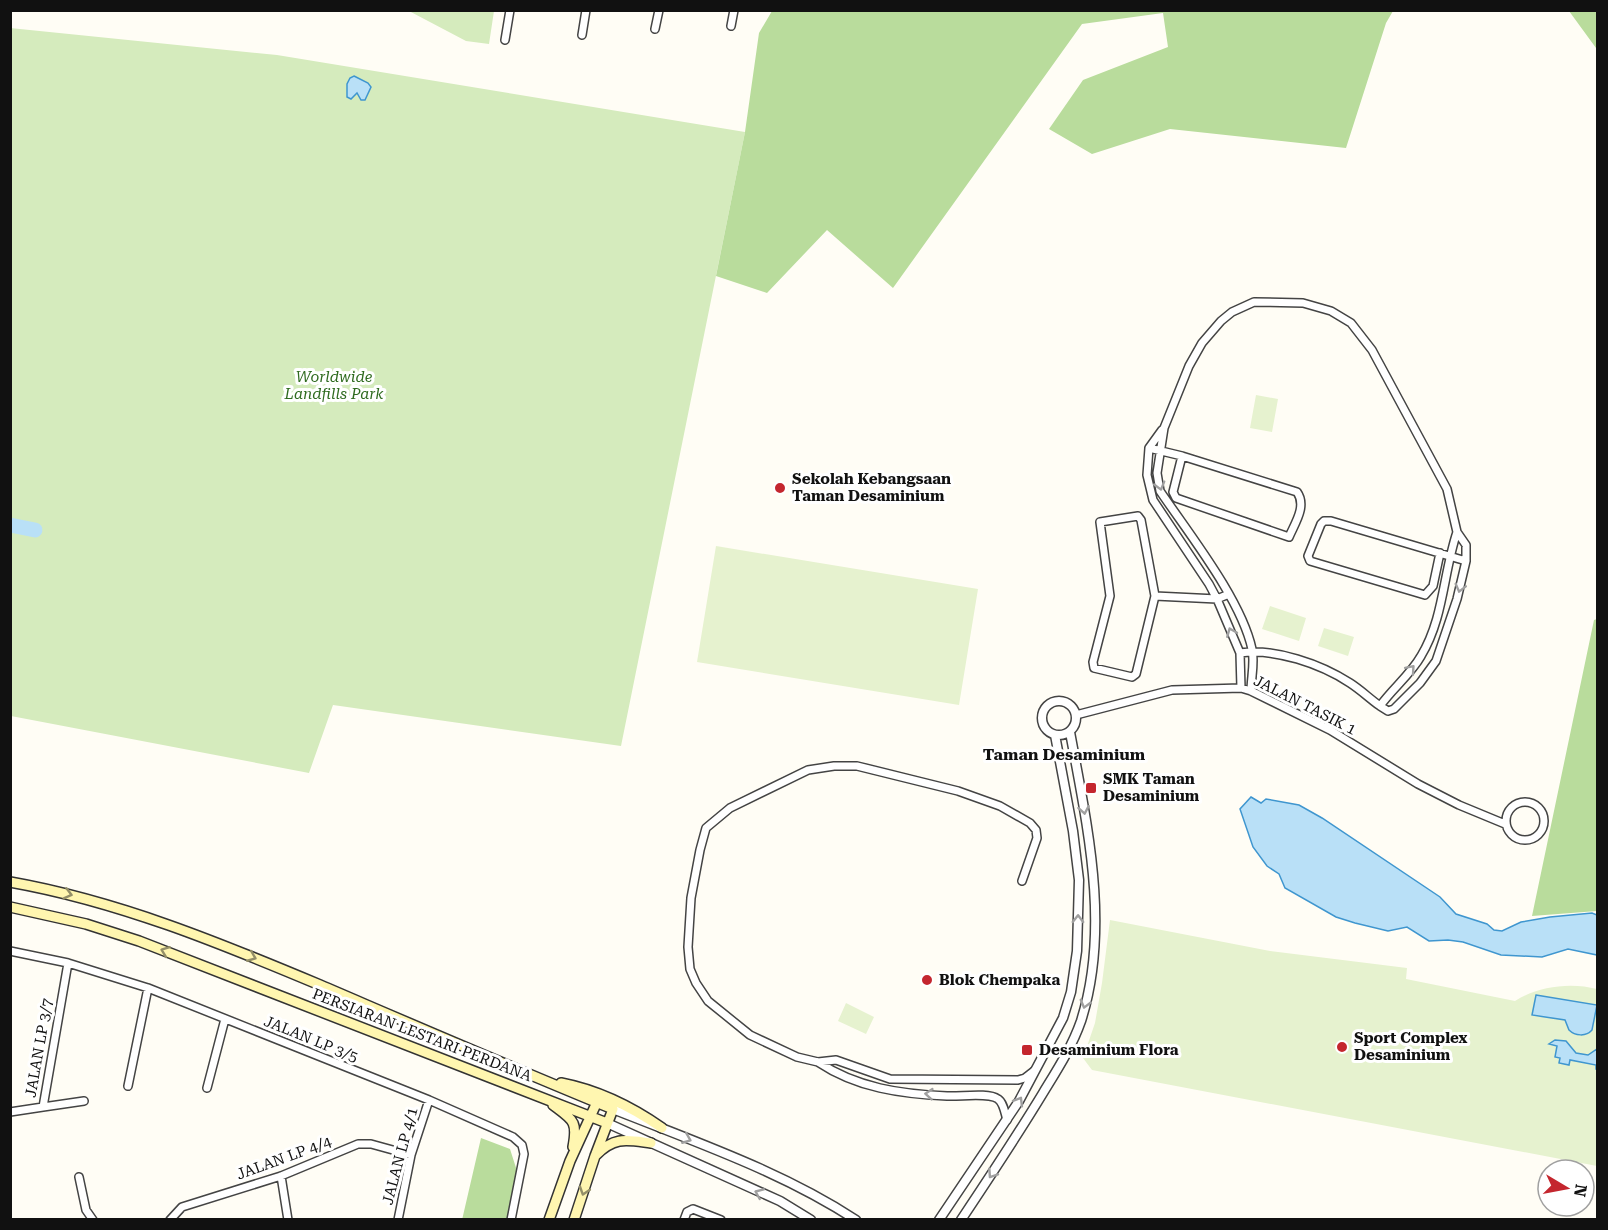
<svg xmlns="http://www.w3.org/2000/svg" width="1608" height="1230" font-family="'Roboto Serif',serif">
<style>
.green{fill:#d5ebbd}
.forest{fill:#b9dc9c}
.pitch{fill:#e6f2cf}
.water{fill:#b9e0f7;stroke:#3f96cf;stroke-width:1.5}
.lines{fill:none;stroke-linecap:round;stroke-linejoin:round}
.river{stroke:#b9e0f7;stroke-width:15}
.minor-casing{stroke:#444;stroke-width:10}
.tertiary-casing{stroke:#444;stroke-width:11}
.secondary-casing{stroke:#333;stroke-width:12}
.minor{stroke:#fff;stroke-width:7}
.tertiary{stroke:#fff;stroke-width:8}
.secondary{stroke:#fff6b0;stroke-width:9}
.oneway{stroke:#a0a0a0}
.oneway2{stroke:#948f68}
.poi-dot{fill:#c4262e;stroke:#fff;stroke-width:2}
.labels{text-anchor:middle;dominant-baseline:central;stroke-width:6;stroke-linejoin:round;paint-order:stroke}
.park-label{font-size:15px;font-style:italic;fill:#2f6b1f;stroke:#fff}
.poi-label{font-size:15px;font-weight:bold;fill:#111;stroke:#fff;text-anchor:start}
.street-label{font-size:15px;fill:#111;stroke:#fff}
.neighbourhood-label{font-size:16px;font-weight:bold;fill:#111;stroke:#fff}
</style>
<rect width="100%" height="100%" fill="#fffdf5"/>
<path class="green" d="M409,11H494L489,44L466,41Z
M10,28L277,55L745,132L621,746L333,705L309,773L11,716Z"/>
<path class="forest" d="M772,11V10L1393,11L1386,23L1346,148L1170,129L1092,154L1049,129L1083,80L1168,47L1163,13L1082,24L893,288L827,230L767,293L716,276L745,132L759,33Z
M1569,11H1597V52L1596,48Z
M1597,619V911L1532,916L1594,620Z
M481,1138L510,1149L517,1171L508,1219L462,1220Z"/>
<path class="pitch" d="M1256,395L1278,399L1272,432L1250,428Z
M716,546L978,589L959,705L697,662Z
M1270,606L1306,618L1299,641L1262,629Z
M1324,628L1354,637L1348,656L1318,646Z
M1110,920L1270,951L1407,968L1406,979L1515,1001C1538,986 1571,982 1597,989V1166L1092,1070L1083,1058L1095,1023L1102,983Z
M846,1003L874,1017L866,1034L838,1021Z"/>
<path class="water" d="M354,76L368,83L371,87L365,100H361L357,93L351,99L347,97V84L350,78Z
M1251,797L1261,803L1266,799L1299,805L1322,818L1440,897L1456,914L1487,924L1494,930L1502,931L1521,922L1550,917L1592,913L1597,915V955L1568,949L1542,957L1501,955L1463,942L1448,940L1429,941L1407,927L1388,931L1355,923L1336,917L1285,888L1279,874L1267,866L1253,847L1240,809Z
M1536,995L1597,1005L1592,1030C1586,1037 1575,1036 1569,1030L1565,1020L1532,1015Z
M1555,1040L1566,1041L1576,1053L1588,1055L1597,1049V1069H1596V1065L1570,1060L1569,1065L1559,1063L1560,1058L1555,1057L1557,1046L1549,1044Z"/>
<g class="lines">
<path class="river" d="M10,525L35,530"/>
<g class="minor-casing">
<path id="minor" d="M731,26L734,10
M655,29L659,10
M582,35L586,10
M505,40L510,10
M1162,430L1149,448L1147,475L1153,500L1209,584L1217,599L1240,653L1241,688
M1149,448L1182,456L1297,492C1307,506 1295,523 1289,537L1176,498L1173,492L1182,456
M1138,516L1141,520L1155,596L1136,674L1132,677L1094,668L1093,662L1110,596L1100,522Z
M1440,553L1433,586L1425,595L1310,561L1308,556L1321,524L1324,521H1331L1466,561
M1155,596L1217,599L1229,594
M1240,653C1275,648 1321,664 1350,683C1361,690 1370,699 1380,706
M1251,691C1251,678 1255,662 1252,649C1241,599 1189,534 1160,491L1157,473L1164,428L1189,366L1202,343L1221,321L1232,312L1254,302L1303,303L1331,311L1351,323L1372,350L1447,489L1457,532L1466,545V561L1457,599L1436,661L1420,683L1394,709L1388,711L1380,706C1392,689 1411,674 1421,656C1444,618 1443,574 1457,532
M1076,715L1172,690L1241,688L1251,691L1330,730L1418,784L1459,805L1505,824
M1506 821a19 19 0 1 1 38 0a19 19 0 1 1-38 0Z
M1022,881L1037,838L1036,830L1030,823L1000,806L958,791L857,766H834L808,770L730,808L706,828L700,850L691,898L688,947L690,969L696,983L708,1001L750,1035L797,1057L818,1062L836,1060L890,1079L1018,1080L1025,1078L1034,1071
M10,951L68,963L148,988L429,1100L513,1137L522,1145L524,1154L511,1220
M818,1062C857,1088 901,1094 947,1096C960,1097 988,1092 998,1099C1004,1103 1005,1114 1007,1120
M128,1086L148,988
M207,1088L225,1019
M43,1107L84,1101
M10,1112L43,1107L68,963
M281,1176L288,1220
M79,1177L86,1210L93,1220
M170,1220L182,1207L281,1176L358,1144H371L411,1155
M398,1220L411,1155L429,1100
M684,1220L687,1212L693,1209L721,1220"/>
</g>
<g class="tertiary-casing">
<path id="tertiary" d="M1042 718a17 17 0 1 1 34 0a17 17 0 1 1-34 0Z
M613,1109C695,1142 781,1171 856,1220
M607,1123L780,1201L811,1220
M939,1220L1019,1101L1063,1018L1071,992L1077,951L1079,880L1073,831L1055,735
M961,1220C989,1178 1017,1136 1043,1093C1057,1070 1072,1047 1081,1021C1111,927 1087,825 1070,732"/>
</g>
<g class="secondary-casing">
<path id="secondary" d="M10,882C118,901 220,943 320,985C418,1027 515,1069 613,1109L595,1156L574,1220
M10,907L86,924L139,941L607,1123
M561,1083C597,1090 632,1107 662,1128
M553,1105C573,1120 578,1121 573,1147
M596,1155C615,1136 627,1140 651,1143
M549,1220L570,1161L597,1102"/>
</g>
<use href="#minor" class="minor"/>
<use href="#tertiary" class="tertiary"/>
<use href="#secondary" class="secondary"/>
</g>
<defs><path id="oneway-chevron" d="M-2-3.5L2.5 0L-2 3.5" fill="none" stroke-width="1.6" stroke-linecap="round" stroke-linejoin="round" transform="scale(1.5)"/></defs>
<g class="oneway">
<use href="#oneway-chevron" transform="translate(1160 486) rotate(74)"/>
<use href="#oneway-chevron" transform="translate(1460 588) rotate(104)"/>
<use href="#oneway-chevron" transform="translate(1231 632) rotate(-112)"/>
<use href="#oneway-chevron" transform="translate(1411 669) rotate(-49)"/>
<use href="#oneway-chevron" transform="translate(1084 810) rotate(80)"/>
<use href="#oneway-chevron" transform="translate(1078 919) rotate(-89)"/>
<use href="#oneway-chevron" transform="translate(1085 1004) rotate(105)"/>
<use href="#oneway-chevron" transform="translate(929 1094) rotate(-175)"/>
<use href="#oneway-chevron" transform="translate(1019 1101) rotate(-59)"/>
<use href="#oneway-chevron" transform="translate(687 1139) rotate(22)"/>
<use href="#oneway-chevron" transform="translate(992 1174) rotate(124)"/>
<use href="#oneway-chevron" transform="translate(759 1193) rotate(-157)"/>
</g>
<g class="oneway2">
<use href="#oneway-chevron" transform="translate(68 894) rotate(15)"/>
<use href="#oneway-chevron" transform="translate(165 951) rotate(-159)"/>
<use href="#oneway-chevron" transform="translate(252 957) rotate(22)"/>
<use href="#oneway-chevron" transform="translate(584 1191) rotate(108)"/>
</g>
<g class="poi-dot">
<circle cx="780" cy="488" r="6"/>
<rect x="1085" y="782" width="12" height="12" rx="3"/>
<circle cx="927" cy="980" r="6"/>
<circle cx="1342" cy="1047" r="6"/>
<rect x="1021" y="1044" width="12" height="12" rx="3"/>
</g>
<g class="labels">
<g class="park-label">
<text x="334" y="377">Worldwide<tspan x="334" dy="17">Landfills Park</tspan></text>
</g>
<g class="poi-label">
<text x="792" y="479">Sekolah Kebangsaan<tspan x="792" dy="17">Taman Desaminium</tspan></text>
<text x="1103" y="779">SMK Taman<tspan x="1103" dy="17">Desaminium</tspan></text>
<text x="939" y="980">Blok Chempaka</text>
<text x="1354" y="1038">Sport Complex<tspan x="1354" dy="17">Desaminium</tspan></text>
<text x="1039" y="1050">Desaminium Flora</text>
</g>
<g class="street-label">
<text transform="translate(1305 705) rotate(27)">JALAN TASIK 1</text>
<text transform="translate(422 1035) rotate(21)">PERSIARAN LESTARI PERDANA</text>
<text transform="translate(311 1039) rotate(22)">JALAN LP 3/5</text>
<text transform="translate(39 1048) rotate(-80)">JALAN LP 3/7</text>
<text transform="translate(400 1156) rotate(-75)">JALAN LP 4/1</text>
<text transform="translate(284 1158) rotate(-20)">JALAN LP 4/4</text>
</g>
<g class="neighbourhood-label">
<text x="1064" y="754">Taman Desaminium</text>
</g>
</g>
<rect width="1608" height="1230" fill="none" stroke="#111111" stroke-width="24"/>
<g transform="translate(1566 1188) rotate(100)"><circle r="28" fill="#ffffff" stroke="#a0a0a0" stroke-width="1.5"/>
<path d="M0-4.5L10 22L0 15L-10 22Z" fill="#c4262e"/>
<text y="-9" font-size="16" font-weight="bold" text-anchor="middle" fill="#111111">N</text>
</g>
</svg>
